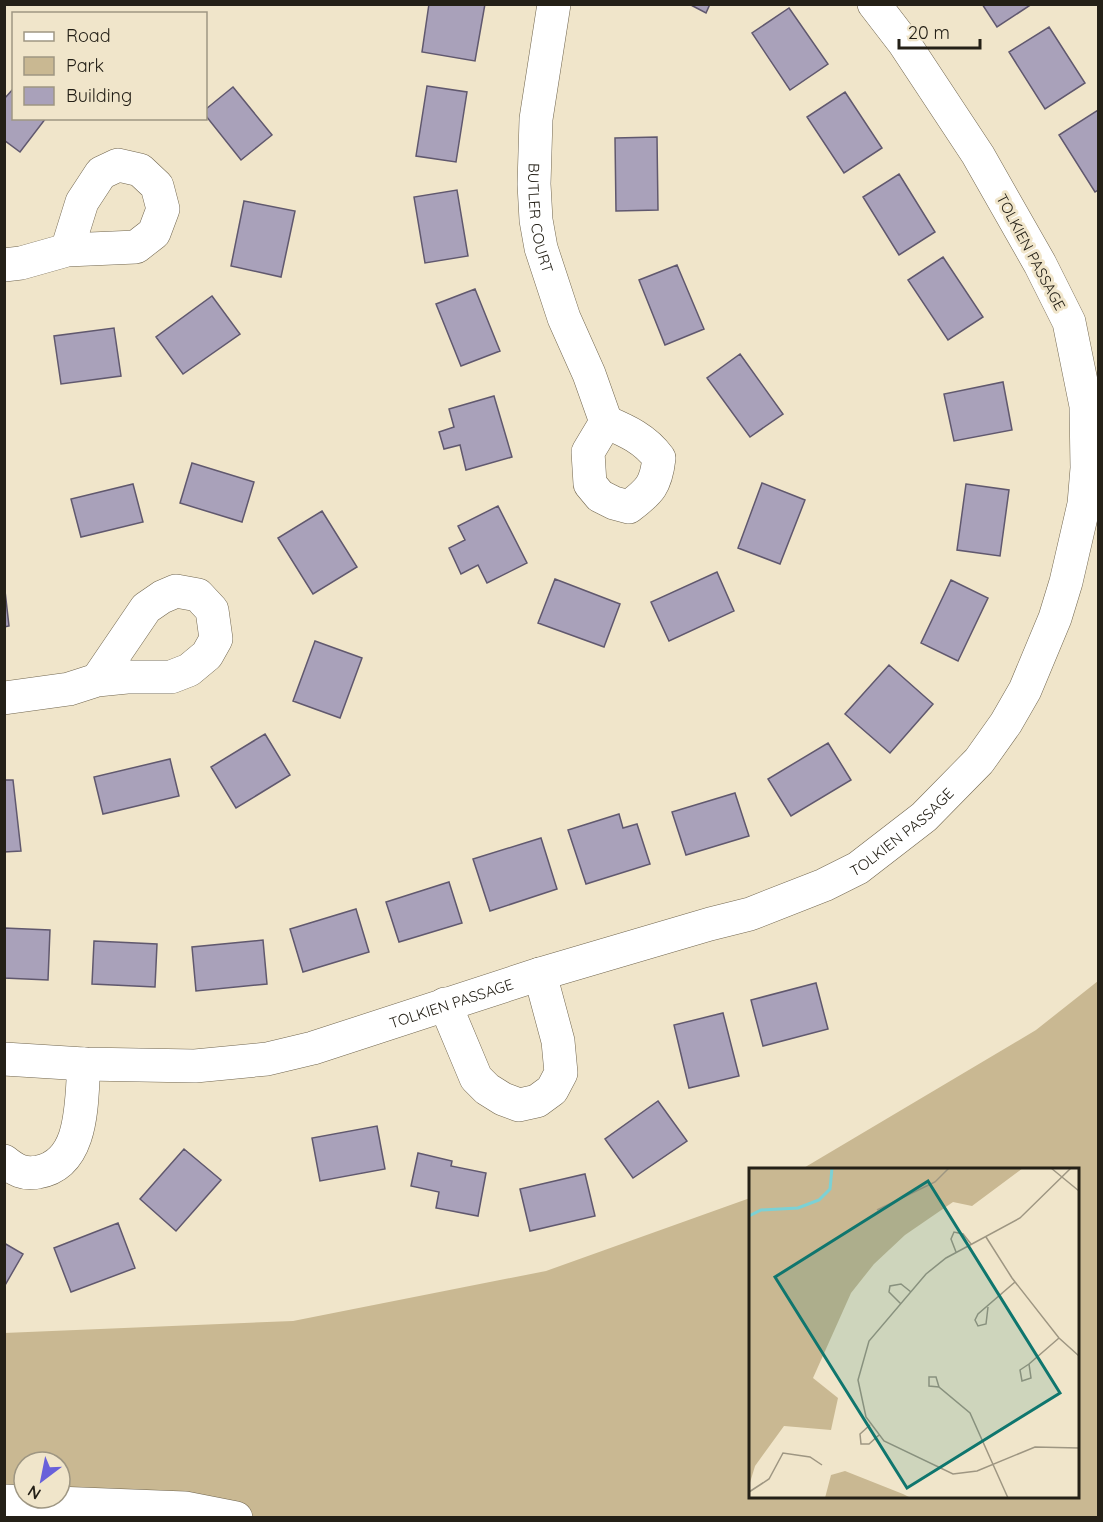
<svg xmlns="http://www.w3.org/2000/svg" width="1103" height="1522" font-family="Quicksand,sans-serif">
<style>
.green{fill:#c9b892;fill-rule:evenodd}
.building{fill:#a9a1ba;stroke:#60586e;stroke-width:1.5}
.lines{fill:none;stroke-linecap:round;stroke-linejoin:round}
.minor-casing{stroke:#71664f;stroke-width:34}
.minor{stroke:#fff;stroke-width:33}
.labels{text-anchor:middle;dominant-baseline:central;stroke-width:6;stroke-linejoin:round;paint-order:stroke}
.street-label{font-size:15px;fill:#242017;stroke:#f0e5ca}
.inset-river{fill:none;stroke:#7cd1d5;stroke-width:3}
.inset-road{fill:none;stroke:#9e9682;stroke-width:1.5}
.view{fill:#0f766e;fill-opacity:0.15;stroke:#0f766e;stroke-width:3}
.inset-edge{fill:none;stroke:#242017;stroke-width:3}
</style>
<rect width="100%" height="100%" fill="#f0e5ca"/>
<path class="green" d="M1098,981V1517H5L4,1333L293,1321L546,1271L750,1198V1496H1078V1170L802,1169L1036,1030ZM24,1462H60V1498H24Z"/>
<path class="building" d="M429,4H485L475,61L422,52Z
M689,4H710L706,13Z
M982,4H1032L997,27Z
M789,8L828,64L790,90L752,33Z
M1049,27L1085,83L1045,109L1009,52Z
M427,86L467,92L456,162L416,156Z
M233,87L272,135L241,160L206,116V109Z
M14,88V118H46L20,152L4,140V99Z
M845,92L882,148L844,173L807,117Z
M1098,110V190L1095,192L1059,135Z
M657,137L658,210L616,211L615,138Z
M899,174L935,232L899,255L863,197Z
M457,190L468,256L425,263L414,197Z
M244,201L295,211L281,277L231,266Z
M943,257L983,317L948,340L908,280Z
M677,265L704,329L665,345L639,280Z
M475,289L500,351L461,366L436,304Z
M212,296L240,334L183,374L156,337Z
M114,328L121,376L61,384L54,336Z
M740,354L783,414L750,437L707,378Z
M1003,382L1012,430L954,441L944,394Z
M494,396L512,457L466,470L460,445L444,449L439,432L454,427L449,409Z
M192,463L254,482L242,522L180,503Z
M762,483L805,500L780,564L738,548Z
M133,484L143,522L81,537L71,499Z
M966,484L1009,490L1000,556L957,550Z
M498,506L527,563L487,583L478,565L461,574L449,548L465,540L458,526Z
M322,511L357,567L313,594L278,538Z
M717,572L734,611L669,641L651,602Z
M555,579L620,604L604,647L538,623Z
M951,580L988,598L958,661L921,643Z
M4,582L9,626L4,627Z
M315,641L362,658L340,718L293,701Z
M889,665L933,704L890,753L845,714Z
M265,734L290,775L236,808L211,767Z
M828,743L851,780L791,816L768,779Z
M170,759L179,796L103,814L94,777Z
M4,780H13L21,851L4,852Z
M735,793L749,836L686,855L672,812Z
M619,814L623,828L637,824L650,864L586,884L568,830Z
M541,838L557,889L490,911L473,859Z
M449,882L462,923L399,942L386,902Z
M356,909L369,952L303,972L290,929Z
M4,928L50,930L48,980L4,978Z
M263,940L267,984L196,991L192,947Z
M94,941L157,944L155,987L92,984Z
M816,983L828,1029L763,1046L751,1000Z
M723,1013L739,1076L689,1088L674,1025Z
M658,1101L687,1141L633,1178L605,1139Z
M377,1126L385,1169L320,1181L312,1138Z
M184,1149L221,1180L176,1231L140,1199Z
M418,1153L452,1161L451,1166L486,1173L478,1216L436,1208L439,1192L411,1186Z
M585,1174L595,1216L530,1231L520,1189Z
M118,1223L135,1268L71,1292L54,1248Z
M4,1243L23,1254L4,1287Z"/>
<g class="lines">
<g class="minor-casing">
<g id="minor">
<path id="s1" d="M554,4L536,119L534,184L536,220L541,248L564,318L589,374L606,422L588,452L590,484L600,496L614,503L629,507C650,491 656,485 659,458C645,439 627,431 606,422"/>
<path d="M4,265L21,263L67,250L136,247L154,233L163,209L157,186L140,170L118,165L101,173L82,202L67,250"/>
<path d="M4,698L69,689L97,680L127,677H171L189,670L207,655L216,639L212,610L198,595L176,591L162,597L146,608L97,680"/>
<path d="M445,1004L476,1078L487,1089L503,1099L519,1105L537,1101L552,1090L561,1073L558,1041L540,974"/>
<path id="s2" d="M4,1059L84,1064L195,1066L267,1059L313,1048L540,974L710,924L750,914L824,885L858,868L924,817L979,761L1006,723L1025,690L1055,618L1066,582L1084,504L1087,468L1086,406L1069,322L1040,264L978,155L904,43L874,4"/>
<path d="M4,1161C15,1170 24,1175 38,1172C85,1164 81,1100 84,1064"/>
<path d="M4,1501L185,1508L236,1518"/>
</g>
</g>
<use href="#minor" class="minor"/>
</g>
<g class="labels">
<g class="street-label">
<text stroke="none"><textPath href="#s1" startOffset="216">BUTLER COURT</textPath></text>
<text transform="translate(1031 252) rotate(62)">TOLKIEN PASSAGE</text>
<text stroke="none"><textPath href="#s2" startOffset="942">TOLKIEN PASSAGE</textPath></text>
<text stroke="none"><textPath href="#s2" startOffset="456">TOLKIEN PASSAGE</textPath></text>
</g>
</g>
<g transform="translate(749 1168)">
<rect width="330" height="330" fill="#f0e5ca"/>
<path d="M0,0H274L223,38L204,34L156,67L125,96L102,125L64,210L89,230L82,262L35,258L6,298L0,318ZM96,303L154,326L162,330H76L82,307Z" fill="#c9b892"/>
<path class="inset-river" d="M0,48L12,42L49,40L70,32L81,21L83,0"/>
<path class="inset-road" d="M302,0L330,23M322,0L271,50L197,90L177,106L120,173L109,212L117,249L135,273L204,306L228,303L286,279L330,280M128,42L186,14L200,0M237,69L263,110L310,170L330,188M207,84L202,71L205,64L214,66L222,76M152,136L140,124L141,118L152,116L162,124M239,139L237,156L229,158L226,152L229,146L266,114M280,196L271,202L273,213L282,210L280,196L310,170M190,219L180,218V209H187L190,219L221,245L259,330M121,257L111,266L112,276H120L130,267M0,324L20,311L34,285L61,289L73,297"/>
<path class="view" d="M179,13L311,225L158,320L26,109Z"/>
<rect width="330" height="330" class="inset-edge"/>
</g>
<rect width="1103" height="1522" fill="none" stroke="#242017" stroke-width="12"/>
<rect x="12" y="12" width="195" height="108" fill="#f0e5ca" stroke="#9e9682" stroke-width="1.5"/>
<rect x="24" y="32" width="30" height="9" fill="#ffffff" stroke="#9e9682" stroke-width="1.5"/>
<text x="66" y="42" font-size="18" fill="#242017">Road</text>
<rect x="24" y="57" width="30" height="18" fill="#c9b892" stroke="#9e9682" stroke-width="1.5"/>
<text x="66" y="72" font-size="18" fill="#242017">Park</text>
<rect x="24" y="87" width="30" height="18" fill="#a9a1ba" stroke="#9e9682" stroke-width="1.5"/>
<text x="66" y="102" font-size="18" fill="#242017">Building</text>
<g transform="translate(42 1480) rotate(212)"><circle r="28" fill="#f0e5ca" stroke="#9e9682" stroke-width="1.5"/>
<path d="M0-4.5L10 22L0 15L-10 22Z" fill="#6860da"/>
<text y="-9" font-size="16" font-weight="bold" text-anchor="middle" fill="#242017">N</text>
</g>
<path d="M899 39v9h81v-9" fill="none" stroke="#242017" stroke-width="3"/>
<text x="908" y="39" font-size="18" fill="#242017" stroke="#f0e5ca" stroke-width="4.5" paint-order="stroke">20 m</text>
</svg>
